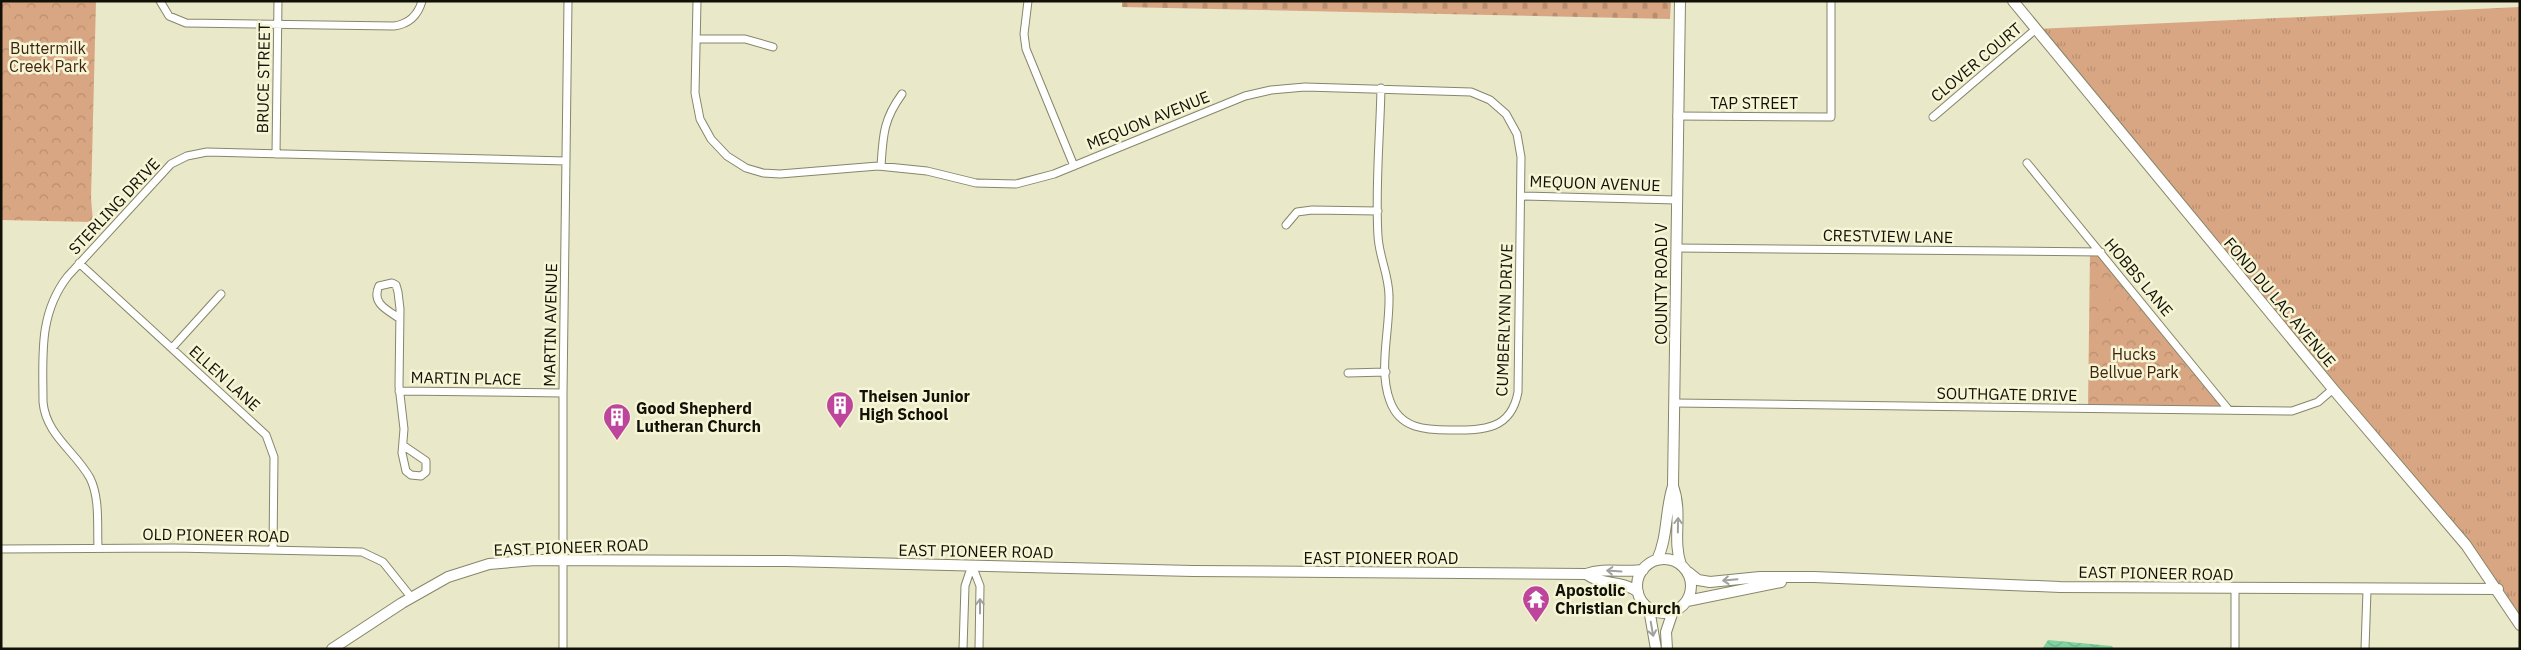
<svg xmlns="http://www.w3.org/2000/svg" width="2521" height="650" font-family="'IBM Plex Sans',sans-serif">
<style>
.grass{fill:url(#grass-tufts)}
.cemetery{fill:url(#cemetery-stones)}
.park{fill:url(#park-crowns)}
.pitch{fill:#d9a683}
.water{fill:url(#water-waves)}
.lines{fill:none;stroke-linecap:round;stroke-linejoin:round}
.minor-casing{stroke:#868669;stroke-width:9}
.secondary-casing{stroke:#868669;stroke-width:12}
.minor{stroke:#fff;stroke-width:7}
.secondary{stroke:#fff;stroke-width:10}
.oneway{stroke:#a0a09c}
.labels{text-anchor:middle;dominant-baseline:central;stroke-width:5;stroke-linejoin:round;paint-order:stroke}
.park-label{font-size:16px;fill:#41240e;stroke:#f6f5d6}
.street-label{font-size:16px;fill:#121107;stroke:#f6f5d6}
.poi-label{font-size:16px;font-weight:bold;fill:#121107;stroke:#f6f5d6;text-anchor:start}
</style>
<defs>
<pattern id="grass-tufts" width="24" height="20" patternUnits="userSpaceOnUse" patternTransform="scale(1.25)"><rect width="24" height="20" fill="#d9a683"/><path d="M3 7l-1-3M5 7V3M7 7l1-3M15 17l-1-3M17 17v-4M19 17l1-3" fill="none" stroke="#b98e70"/></pattern>
<pattern id="cemetery-stones" width="16" height="16" patternUnits="userSpaceOnUse" patternTransform="scale(1.25)"><rect width="16" height="16" fill="#d9a683"/><path d="M2 7V4a2 2 0 0 1 4 0v3zM10 15v-3a2 2 0 0 1 4 0v3z" fill="#b98e70"/></pattern>
<pattern id="park-crowns" width="20" height="18" patternUnits="userSpaceOnUse" patternTransform="scale(1.25)"><rect width="20" height="18" fill="#d9a683"/><path d="M2 6a3 3 0 1 1 6 0M12 15a3 3 0 1 1 6 0" fill="none" stroke="#b98e70"/></pattern>
<pattern id="water-waves" width="16" height="10" patternUnits="userSpaceOnUse" patternTransform="scale(1.25)"><rect width="16" height="10" fill="#80d2a1"/><path d="M0 5q4-4 8 0t8 0" fill="none" stroke="#6eb389"/></pattern>
</defs>
<rect width="100%" height="100%" fill="#e9e8c9"/>
<path class="grass" d="M2520,7V625L2498,589L2036,29Z"/>
<path class="cemetery" d="M1122,1H1671L1670,19L1122,7Z"/>
<path class="park" d="M1,1H96L91,198L93,222L1,220Z
M2090,252H2101L2228,409H2088Z"/>
<path class="pitch" d="M1,137H15L14,170L1,169Z
M2111,283L2116,297L2098,303L2093,290Z"/>
<path class="water" d="M2048,640L2112,646L2114,649H2042Z"/>
<g class="lines">
<g class="minor-casing">
<path id="minor" d="M160,1L169,16L186,23L394,26C409,24 418,15 422,1
M697,1L695,93L700,119L711,139L727,156L746,168L763,173L780,174L878,166L927,171L976,183L1016,184L1054,174L1245,96L1271,90L1305,87L1471,92L1490,100L1506,114L1517,134L1521,157L1518,392C1511,431 1482,430 1450,430C1426,430 1400,429 1390,401C1378,369 1390,330 1389,296C1389,275 1379,257 1378,236C1375,188 1380,137 1381,88
M1028,1L1024,34L1026,49L1074,166
M696,39H745L773,47
M1677,116L1831,117V1
M1933,117L2036,29
M276,154L278,1
M2027,163L2228,409
M881,166C883,136 883,120 902,94
M1521,196L1676,200
M1286,225L1297,212L1312,210L1378,211
M1676,248L2101,252
M79,263L266,435L274,457L273,550
M399,318C387,310 371,303 379,286L392,283L396,285L398,292L400,309L399,386L404,429L402,453L406,471L411,475L421,476L426,472V461L404,446
M172,348L221,294
M1348,373L1386,372
M399,391L563,393
M1674,403L2292,411L2318,402L2333,389
M98,547C97,525 100,498 90,478C75,451 46,435 43,402C43,357 38,314 68,276L171,164L187,156L207,152L566,161
M1,549L174,548L362,552L383,562L411,597
M972,565L980,586L979,649
M563,649V393L568,1
M963,649L965,586L972,565
M2235,649V589
M2365,649L2367,590"/>
</g>
<g class="secondary-casing">
<path id="secondary" d="M1680,1L1673,486C1683,514 1672,539 1681,565
M2013,1L2333,389L2466,545L2520,625
M1637 586a27 27 0 1 1 54 0a27 27 0 1 1-54 0Z
M1657,560C1668,537 1665,510 1673,486
M1688,572L1698,580L1710,582L1760,577H1814L2060,587L2498,589
M1586,574C1604,567 1624,573 1643,570
M1687,601L1781,582
M1649,609L1656,649
M332,649L402,603L448,577L489,564L535,560L786,561L1193,571L1586,574C1603,586 1622,580 1638,592
M1667,649L1666,632L1673,611"/>
</g>
<use href="#minor" class="minor"/>
<use href="#secondary" class="secondary"/>
</g>
<defs><path id="oneway-shaft" d="M-6 0H5M1.5-3L5.5 0L1.5 3" fill="none" stroke-width="1.6" stroke-linecap="round" stroke-linejoin="round" transform="scale(1.25)"/></defs>
<g class="oneway">
<use href="#oneway-shaft" transform="translate(1678 525) rotate(-89)"/>
<use href="#oneway-shaft" transform="translate(1614 571) rotate(-176)"/>
<use href="#oneway-shaft" transform="translate(1730 580) rotate(175)"/>
<use href="#oneway-shaft" transform="translate(980 606) rotate(-90)"/>
<use href="#oneway-shaft" transform="translate(1652 629) rotate(80)"/>
</g>
<defs>
<g id="building-pin" transform="scale(1.4375)"><path d="M0 17L-7.5 6A9.5 9.5 0 1 1 7.5 6Z" fill="#bd459b" stroke="#f6f5d6"/><path d="M-4-6H4V6H1V3H-1V6H-4ZM-2.5-4.3h1.7v1.8h-1.7ZM.8-4.3h1.7v1.8H.8ZM-2.5-1h1.7V.8h-1.7ZM.8-1h1.7V.8H.8Z" fill="#fff"/></g>
<g id="temple-pin" transform="scale(1.4375)"><path d="M0 17L-7.5 6A9.5 9.5 0 1 1 7.5 6Z" fill="#bd459b" stroke="#f6f5d6"/><path d="M0-6L5-2H3V0L6.5 2.5H4V6H1.5V3h-3V6H-4V2.5H-6.5L-3 0V-2H-5Z" fill="#fff"/></g>
</defs>
<g fill-rule="evenodd">
<use href="#building-pin" x="840" y="405"/>
<use href="#building-pin" x="617" y="417"/>
<use href="#temple-pin" x="1536" y="599"/>
</g>
<g class="labels">
<g class="park-label">
<text x="48" y="48">Buttermilk<tspan x="48" dy="18">Creek Park</tspan></text>
<text x="2134" y="354">Hucks<tspan x="2134" dy="18">Bellvue Park</tspan></text>
</g>
<g class="street-label">
<text transform="translate(1976 62) rotate(-40)">CLOVER COURT</text>
<text transform="translate(263 78) rotate(-89)">BRUCE STREET</text>
<text x="1754" y="103">TAP STREET</text>
<text transform="translate(1148 120) rotate(-22)">MEQUON AVENUE</text>
<text transform="translate(1595 183) rotate(2)">MEQUON AVENUE</text>
<text transform="translate(114 206) rotate(-47)">STERLING DRIVE</text>
<text transform="translate(1888 236) rotate(1)">CRESTVIEW LANE</text>
<text transform="translate(2139 277) rotate(50)">HOBBS LANE</text>
<text transform="translate(1661 284) rotate(-90)">COUNTY ROAD V</text>
<text transform="translate(2280 302) rotate(50)">FOND DU LAC AVENUE</text>
<text transform="translate(1504 320) rotate(-88)">CUMBERLYNN DRIVE</text>
<text transform="translate(550 325) rotate(-89)">MARTIN AVENUE</text>
<text transform="translate(225 378) rotate(42)">ELLEN LANE</text>
<text transform="translate(466 378) rotate(1)">MARTIN PLACE</text>
<text transform="translate(2007 394) rotate(1)">SOUTHGATE DRIVE</text>
<text transform="translate(216 535) rotate(1)">OLD PIONEER ROAD</text>
<text transform="translate(571 547) rotate(-2)">EAST PIONEER ROAD</text>
<text transform="translate(976 551) rotate(1)">EAST PIONEER ROAD</text>
<text x="1381" y="558">EAST PIONEER ROAD</text>
<text transform="translate(2156 573) rotate(1)">EAST PIONEER ROAD</text>
</g>
<g class="poi-label">
<text x="859" y="396">Theisen Junior<tspan x="859" dy="18">High School</tspan></text>
<text x="636" y="408">Good Shepherd<tspan x="636" dy="18">Lutheran Church</tspan></text>
<text x="1555" y="590">Apostolic<tspan x="1555" dy="18">Christian Church</tspan></text>
</g>
</g>
<rect width="2521" height="650" fill="none" stroke="#121107" stroke-width="5"/>
</svg>
